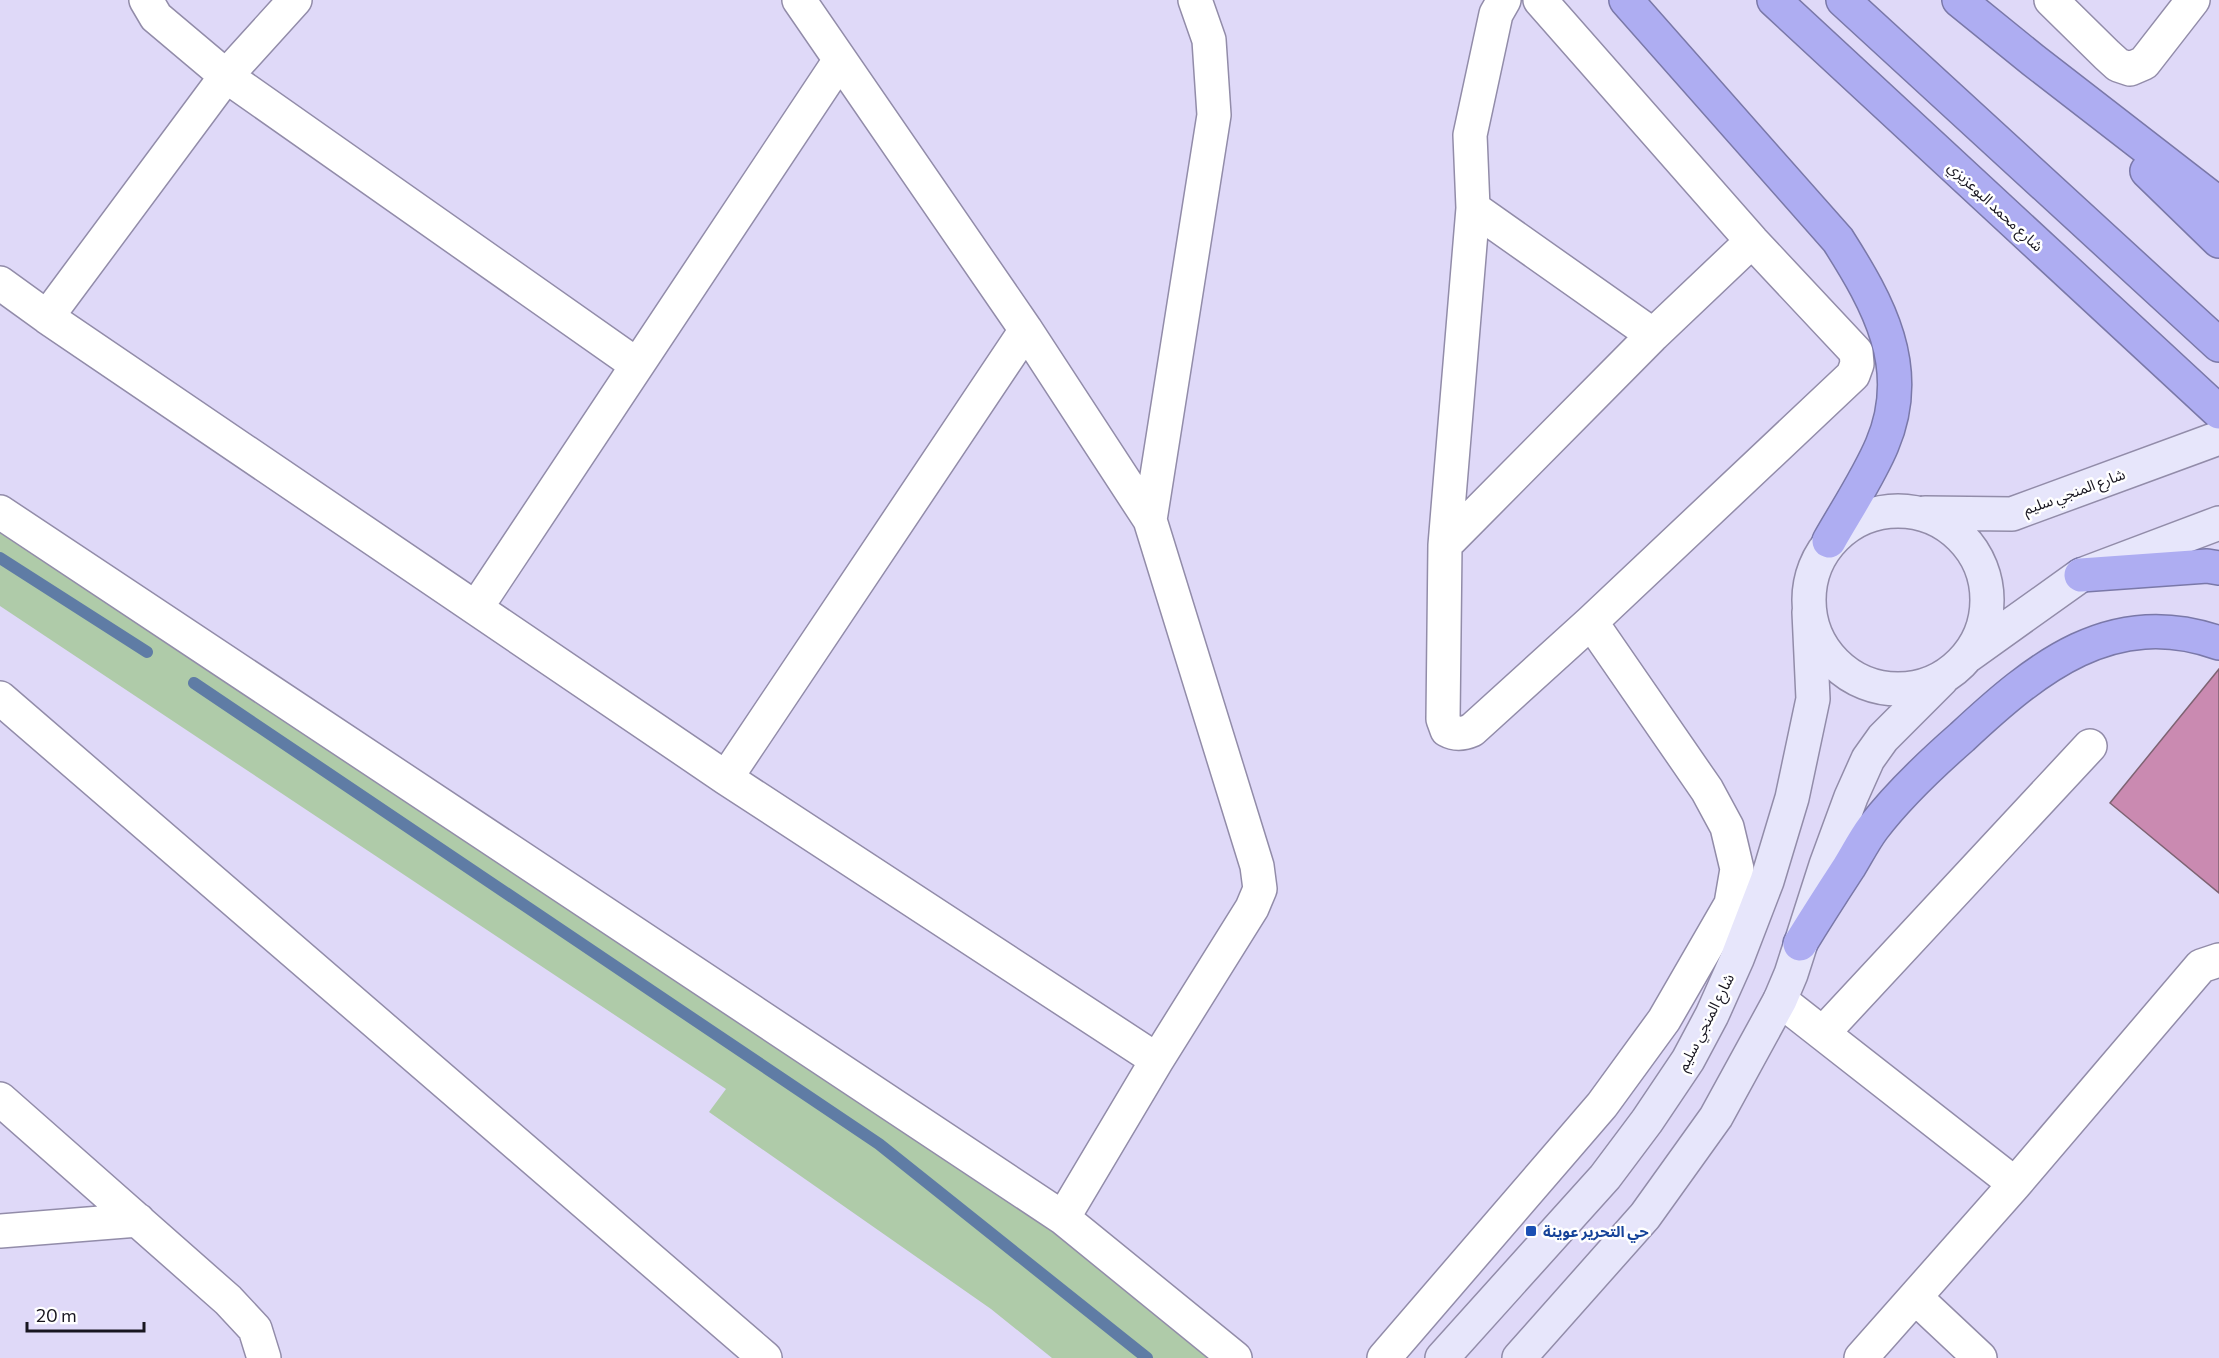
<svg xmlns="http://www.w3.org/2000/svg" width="2219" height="1358" font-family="Commissioner,'Noto Sans Arabic',sans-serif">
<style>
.green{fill:#afcba9}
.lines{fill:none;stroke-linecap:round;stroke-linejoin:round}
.stream{stroke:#5f7ca5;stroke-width:12}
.building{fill:#ca8ab1;stroke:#7e6373;stroke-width:1.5}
.street-casing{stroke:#928ca9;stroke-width:36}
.secondary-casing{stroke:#928ca9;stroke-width:36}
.highway-casing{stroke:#7a78a8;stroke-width:36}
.street{stroke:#fff;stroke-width:33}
.secondary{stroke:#e7e6fb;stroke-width:33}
.highway{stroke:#aeadf2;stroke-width:33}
.transit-dot{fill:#1a4fb4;stroke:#fff;stroke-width:2}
.labels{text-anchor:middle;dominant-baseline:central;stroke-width:5;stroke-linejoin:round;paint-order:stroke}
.street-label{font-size:15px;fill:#181620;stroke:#fff}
.transit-label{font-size:15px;font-weight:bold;fill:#164399;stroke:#fff;text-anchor:start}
</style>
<rect width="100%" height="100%" fill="#dfd9f8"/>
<path class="green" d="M0,528L1045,1215L1216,1358H1052L991,1309L709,1112L726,1089L0,606Z"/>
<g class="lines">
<path class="stream" d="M0,558L147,652
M194,683L879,1144L1147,1358"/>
</g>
<path class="building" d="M2219,669V893L2110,803Z"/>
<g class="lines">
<g class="street-casing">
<path id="street" d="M146,0L156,17L226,76L637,365
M799,0L1026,330L1150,520L1257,866L1260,889L1252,908L1157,1060L1063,1218
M1504,0L1496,14L1470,135L1473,208L1445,545L1443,719L1447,730C1456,735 1463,734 1472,730L1591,622L1853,375L1857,364L1856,352L1752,241L1540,0
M2051,0L2107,55L2118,65L2130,69L2144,63L2193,0
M1473,208L1653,335
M0,283L47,317L726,778L1157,1060
M47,317L226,76L295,0
M0,512L1063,1218L1235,1358
M1150,520L1214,115L1209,40L1195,0
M1445,545L1653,335L1752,241
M476,608L840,60
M0,698L765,1358
M726,778L1026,330
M1780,1000L2015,1184
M1823,1033L2090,746
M0,1099L228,1300L255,1329L264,1358
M0,1231L138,1220
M1916,1298L1980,1358
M1384,1358L1602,1105L1664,1020L1731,904L1737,869L1727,827L1707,790L1591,622
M1861,1358L2015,1184L2201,966L2219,960"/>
</g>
<g class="secondary-casing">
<path id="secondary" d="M1809 600a89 89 0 1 1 178 0a89 89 0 1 1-178 0Z
M1925,513L2012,514L2219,438
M1969,655L2081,575L2219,523
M1442,1358L1605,1177L1647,1121L1688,1060L1712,1015L1737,959L1767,881L1792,798L1813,699L1809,612
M1519,1358L1645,1216L1716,1117L1780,1000L1791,974L1826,865L1851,797L1868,759L1883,738L1942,679"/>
</g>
<g class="highway-casing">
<path id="highway" d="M1626,0L1838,240C1878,303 1915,368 1882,445C1869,476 1846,511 1829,541
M1774,0L2219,412
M1843,0L2219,345
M1959,0L2033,60L2219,204
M2147,171L2219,241
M2081,575L2207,566L2219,568
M1800,944C1816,918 1832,893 1849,867C1857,854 1864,840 1873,828C1899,794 1930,765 1962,737C2036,668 2112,605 2219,643"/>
</g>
<use href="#street" class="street"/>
<use href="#secondary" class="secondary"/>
<use href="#highway" class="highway"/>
</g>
<rect class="transit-dot" x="1525" y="1225" width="12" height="12" rx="3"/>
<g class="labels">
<g class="street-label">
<text transform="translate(1996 206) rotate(43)">شارع محمد البوعزيزي</text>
<text transform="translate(2074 491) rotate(-20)">شارع المنجي سليم</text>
<text transform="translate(1705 1022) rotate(-63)">شارع المنجي سليم</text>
</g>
<g class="transit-label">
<text x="1543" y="1231">حي التحرير عوينة</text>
</g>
</g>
<path d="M27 1322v9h117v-9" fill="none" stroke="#181620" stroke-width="3"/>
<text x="36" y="1322" font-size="18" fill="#181620" stroke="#ffffff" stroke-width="4.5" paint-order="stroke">20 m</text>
</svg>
